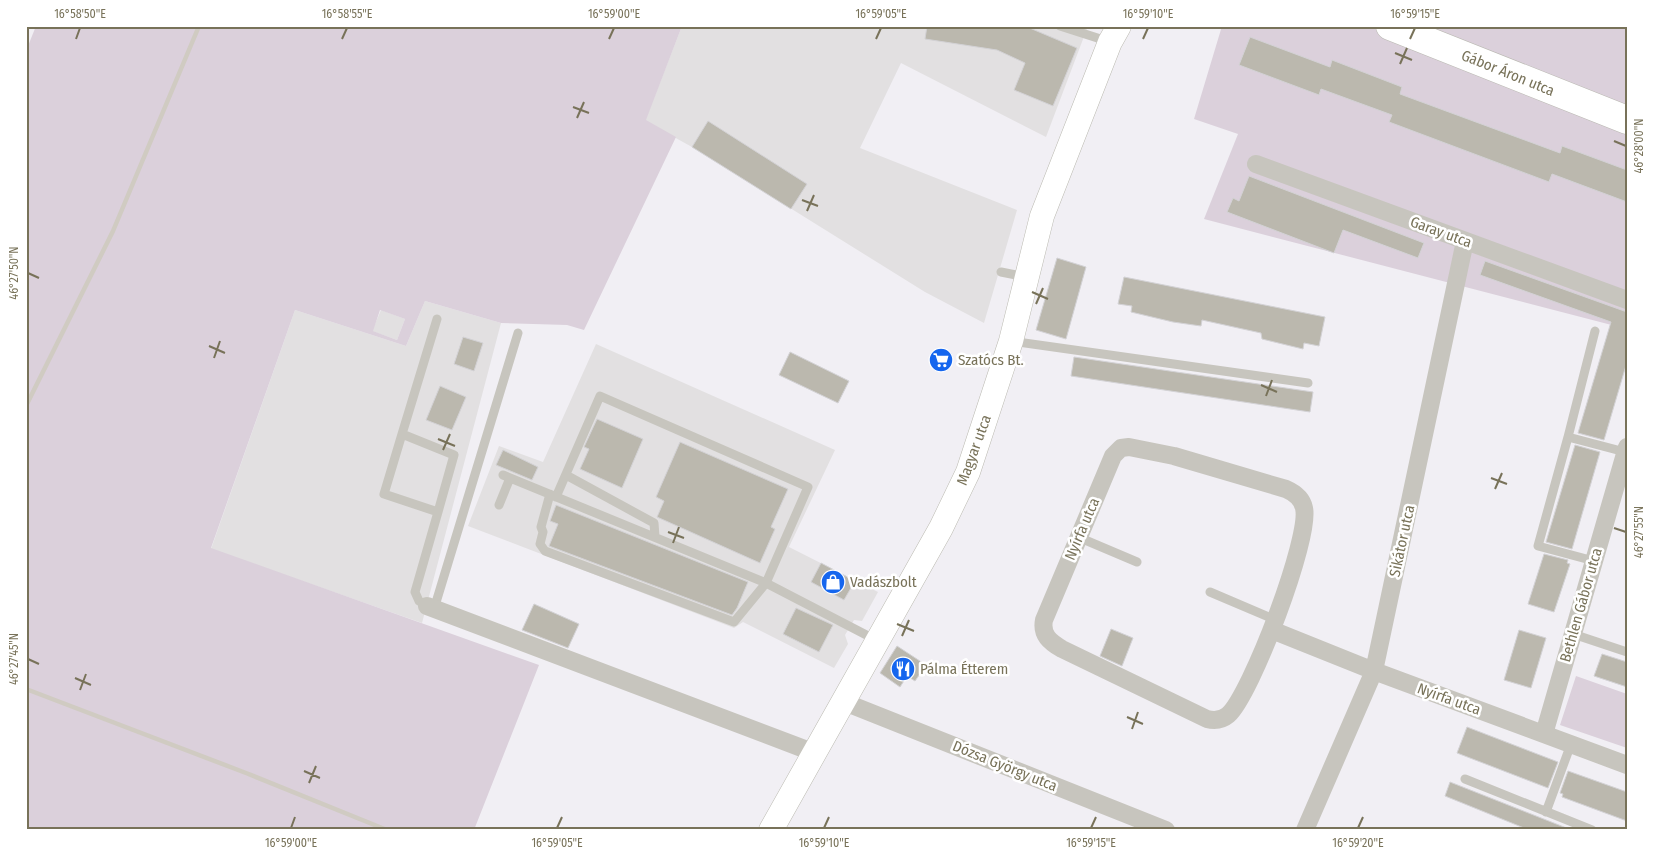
<svg xmlns="http://www.w3.org/2000/svg" width="1653" height="856" font-family="'Fira Sans Condensed',sans-serif">
<style>
.built{fill:#e2e0e1}
.green{fill:#dbd0db;fill-rule:evenodd}
.lines{fill:none;stroke-linecap:round;stroke-linejoin:round}
.stream{stroke:#d0cbc2;stroke-width:4.5}
.building{fill:#bbb8ae;stroke:#d3d2d5}
.secondary-casing{stroke:#bbbab1;stroke-width:25}
.primary-casing{stroke:#bab9b2;stroke-width:29}
.lane{stroke:#c7c5be;stroke-width:9}
.street{stroke:#c7c5be;stroke-width:18}
.secondary{stroke:#fff;stroke-width:24}
.primary{stroke:#fff;stroke-width:28}
.ticks{fill:none;stroke:#787259;stroke-width:2}
.labels{text-anchor:middle;dominant-baseline:central;stroke-width:5;stroke-linejoin:round;paint-order:stroke}
.street-label{font-size:15px;fill:#787259;stroke:#fff}
.poi-label{font-size:15px;fill:#787259;stroke:#fff;text-anchor:start}
.neatline{fill:none;stroke:#787259;stroke-width:2}
.ticks-label{font-size:12px;text-anchor:middle;fill:#787259}
</style>
<rect width="100%" height="100%" fill="#f1eff4"/>
<path class="built" d="M682,26H1088L1046,137L901,63L860,148L1017,210L984,323L925,292L692,147L645,121Z
M425,301L501,323L422,623L211,549L295,310L406,346Z
M381,310L405,319L397,340L372,331Z
M596,344L835,450L789,547L878,592L862,621L854,620L845,635L848,644L834,668L743,622L734,628L468,526L499,446L543,462Z"/>
<path class="green" d="M36,26H682L646,120L676,137L584,330L567,325L501,323L425,301L406,346L295,310L211,548L539,665L474,830H26V51ZM380,310L405,319L397,340L373,331Z
M1222,26H1627V329L1204,219L1238,134L1194,119Z
M1576,676L1627,694V748L1560,725Z"/>
<g class="lines">
<path class="stream" d="M26,406L113,231L199,26
M26,689L246,773L387,830"/>
</g>
<path class="building" d="M927,26H1025L1077,48L1053,106L1014,90L1025,63L997,50L925,39Z
M1250,37L1330,67L1332,60L1402,87L1400,94L1560,153L1562,146L1627,170V202L1552,174L1549,182L1389,122L1392,115L1321,89L1319,95L1239,65Z
M708,121L807,184L791,209L692,147Z
M1249,176L1424,243L1418,258L1343,230L1334,253L1227,212L1233,198L1239,201Z
M1057,258L1086,267L1066,339L1036,330Z
M1485,261L1627,312V362L1604,440L1578,433L1611,322L1480,275Z
M1124,277L1325,317L1319,346L1304,343L1303,349L1262,339L1261,333L1202,320L1201,326L1173,322L1131,312L1132,306L1118,304Z
M463,337L483,343L474,371L454,364Z
M790,352L849,381L838,403L779,375Z
M1074,357L1313,392L1310,412L1071,376Z
M440,386L466,397L452,430L426,420Z
M597,419L643,439L622,488L580,469L589,449L584,447Z
M680,442L788,489L771,527L775,529L760,563L657,517L664,501L656,497Z
M1575,445L1600,452L1572,549L1546,542Z
M503,450L538,467L532,480L496,465Z
M556,505L748,582L737,608L732,615L549,546L558,524L550,521Z
M1544,554L1568,560L1567,563L1570,564L1554,612L1528,604Z
M821,563L855,581L844,600L811,582Z
M534,604L579,624L568,648L522,630Z
M796,608L833,625L819,652L783,634Z
M1111,629L1133,638L1122,666L1100,656Z
M1519,630L1546,638L1531,688L1504,680Z
M897,646L926,665L915,681L907,676L900,687L880,673Z
M1602,654L1627,662V687L1594,676Z
M1467,727L1558,762L1548,788L1457,753Z
M1568,771L1627,792V821L1562,797L1563,794L1560,793Z
M1450,782L1569,829V830H1529L1445,796Z"/>
<g class="lines">
<g class="secondary-casing">
<path id="secondary" d="M771,830L941,528L968,472L1011,341L1042,216L1110,42L1119,26"/>
</g>
<g class="primary-casing">
<path id="primary" d="M1390,26L1627,120"/>
</g>
<path class="lane" d="M1060,26L1110,42
M1001,272L1026,277
M1595,331L1568,437L1625,452
M1011,341L1308,383
M402,434L454,455L438,512L384,494Z
M402,434L437,319
M1568,437L1538,546L1594,561
M503,475L766,583L876,640
M566,475L654,523L655,537
M550,494L541,527L543,532L540,544L545,551L734,622L766,583L808,487L600,396L556,497
M499,505L510,478
M1078,537L1137,562
M1210,592L1276,620
M427,606L419,601L415,592L438,512
M434,609L518,333
M1573,634L1627,652
M1465,779L1592,830
M1546,812L1571,744"/>
<path class="street" d="M1256,164L1627,300
M1129,447L1174,456L1286,489C1295,493 1302,498 1304,508C1311,537 1251,695 1228,715C1222,720 1215,721 1207,719L1062,649C1050,642 1041,635 1044,620L1113,456L1121,448Z
M427,606L815,753
M1272,630L1374,671L1627,765
M844,702L1166,830
M1544,734L1627,447
M1305,830L1374,671L1465,241"/>
<use href="#secondary" class="secondary"/>
<use href="#primary" class="primary"/>
</g>
<path class="ticks" d="M76,39L80,28M342,39L347,28M609,39L614,28M876,39L881,28M1143,39L1148,28M1410,39L1415,28M1395,53L1412,60M1400,64L1407,48M573,107L589,113M577,118L584,102M1614,141L1626,146M802,200L818,206M807,211L814,195M28,273L39,278M1032,292L1048,299M1036,304L1043,288M209,346L225,353M214,358L220,341M1261,385L1277,392M1266,396L1272,380M438,439L455,446M443,450L450,434M1491,478L1507,484M1495,489L1502,473M1614,528L1626,532M668,532L684,538M673,543L679,527M897,624L914,631M902,636L909,620M28,659L39,664M75,678L91,685M80,690L86,674M1127,717L1143,724M1132,729L1138,712M304,771L320,778M309,783L316,766M291,828L295,817M557,828L562,817M824,828L829,817M1091,828L1096,817M1358,828L1363,817"/>
<defs>
<g id="supermarket-disc" transform="scale(1.25)"><circle r="9.5" fill="#1566ee" stroke="#fff"/><path d="M-6-5.5h2.5l.6 2H6L4.5 2H-2.5L-4.4-4H-6ZM-1.5 3.2a1.3 1.3 0 1 0 .1 0ZM3 3.2a1.3 1.3 0 1 0 .1 0Z" fill="#fff"/></g>
<g id="shop-disc" transform="scale(1.25)"><circle r="9.5" fill="#1566ee" stroke="#fff"/><path d="M-5-2.5h2.3a2.7 3.5 0 0 1 5.4 0H5L5.5 6h-11ZM-1.5-2.5h3a1.5 2.3 0 0 0-3 0Z" fill="#fff"/></g>
<g id="restaurant-disc" transform="scale(1.25)"><circle r="9.5" fill="#1566ee" stroke="#fff"/><path d="M-5-6h1v4h1v-4h1v4h1v-4h1v5L-1.5 .5V6h-2V.5L-5-1ZM5-6V6H3V1.5H1.5Q1.5-4 5-6Z" fill="#fff"/></g>
</defs>
<g fill-rule="evenodd">
<use href="#supermarket-disc" x="941" y="360"/>
<use href="#shop-disc" x="833" y="582"/>
<use href="#restaurant-disc" x="903" y="669"/>
</g>
<g class="labels">
<g class="street-label">
<text transform="translate(1508 73) rotate(22)">Gábor Áron utca</text>
<text transform="translate(1441 232) rotate(20)">Garay utca</text>
<text transform="translate(974 450) rotate(-70)">Magyar utca</text>
<text transform="translate(1082 529) rotate(-67)">Nyírfa utca</text>
<text transform="translate(1402 541) rotate(-78)">Sikátor utca</text>
<text transform="translate(1581 605) rotate(-74)">Bethlen Gábor utca</text>
<text transform="translate(1449 699) rotate(20)">Nyírfa utca</text>
<text transform="translate(1005 766) rotate(22)">Dózsa György utca</text>
</g>
<g class="poi-label">
<text x="958" y="360">Szatócs Bt.</text>
<text x="850" y="582">Vadászbolt</text>
<text x="920" y="669">Pálma Étterem</text>
</g>
</g>
<rect width="1653" height="856" fill="none" stroke="#ffffff" stroke-width="55"/>
<rect x="28" y="28" width="1598" height="800" class="neatline"/>
<g class="ticks-label">
<text x="80" y="18">16°58'50"E</text>
<text x="347" y="18">16°58'55"E</text>
<text x="614" y="18">16°59'00"E</text>
<text x="881" y="18">16°59'05"E</text>
<text x="1148" y="18">16°59'10"E</text>
<text x="1415" y="18">16°59'15"E</text>
<text transform="translate(1639 146) rotate(-90)" y="4">46°28'00"N</text>
<text transform="translate(14 273) rotate(-90)" y="4">46°27'50"N</text>
<text transform="translate(1639 532) rotate(-90)" y="4">46°27'55"N</text>
<text transform="translate(14 659) rotate(-90)" y="4">46°27'45"N</text>
<text x="291" y="847">16°59'00"E</text>
<text x="557" y="847">16°59'05"E</text>
<text x="824" y="847">16°59'10"E</text>
<text x="1091" y="847">16°59'15"E</text>
<text x="1358" y="847">16°59'20"E</text>
</g>
</svg>
